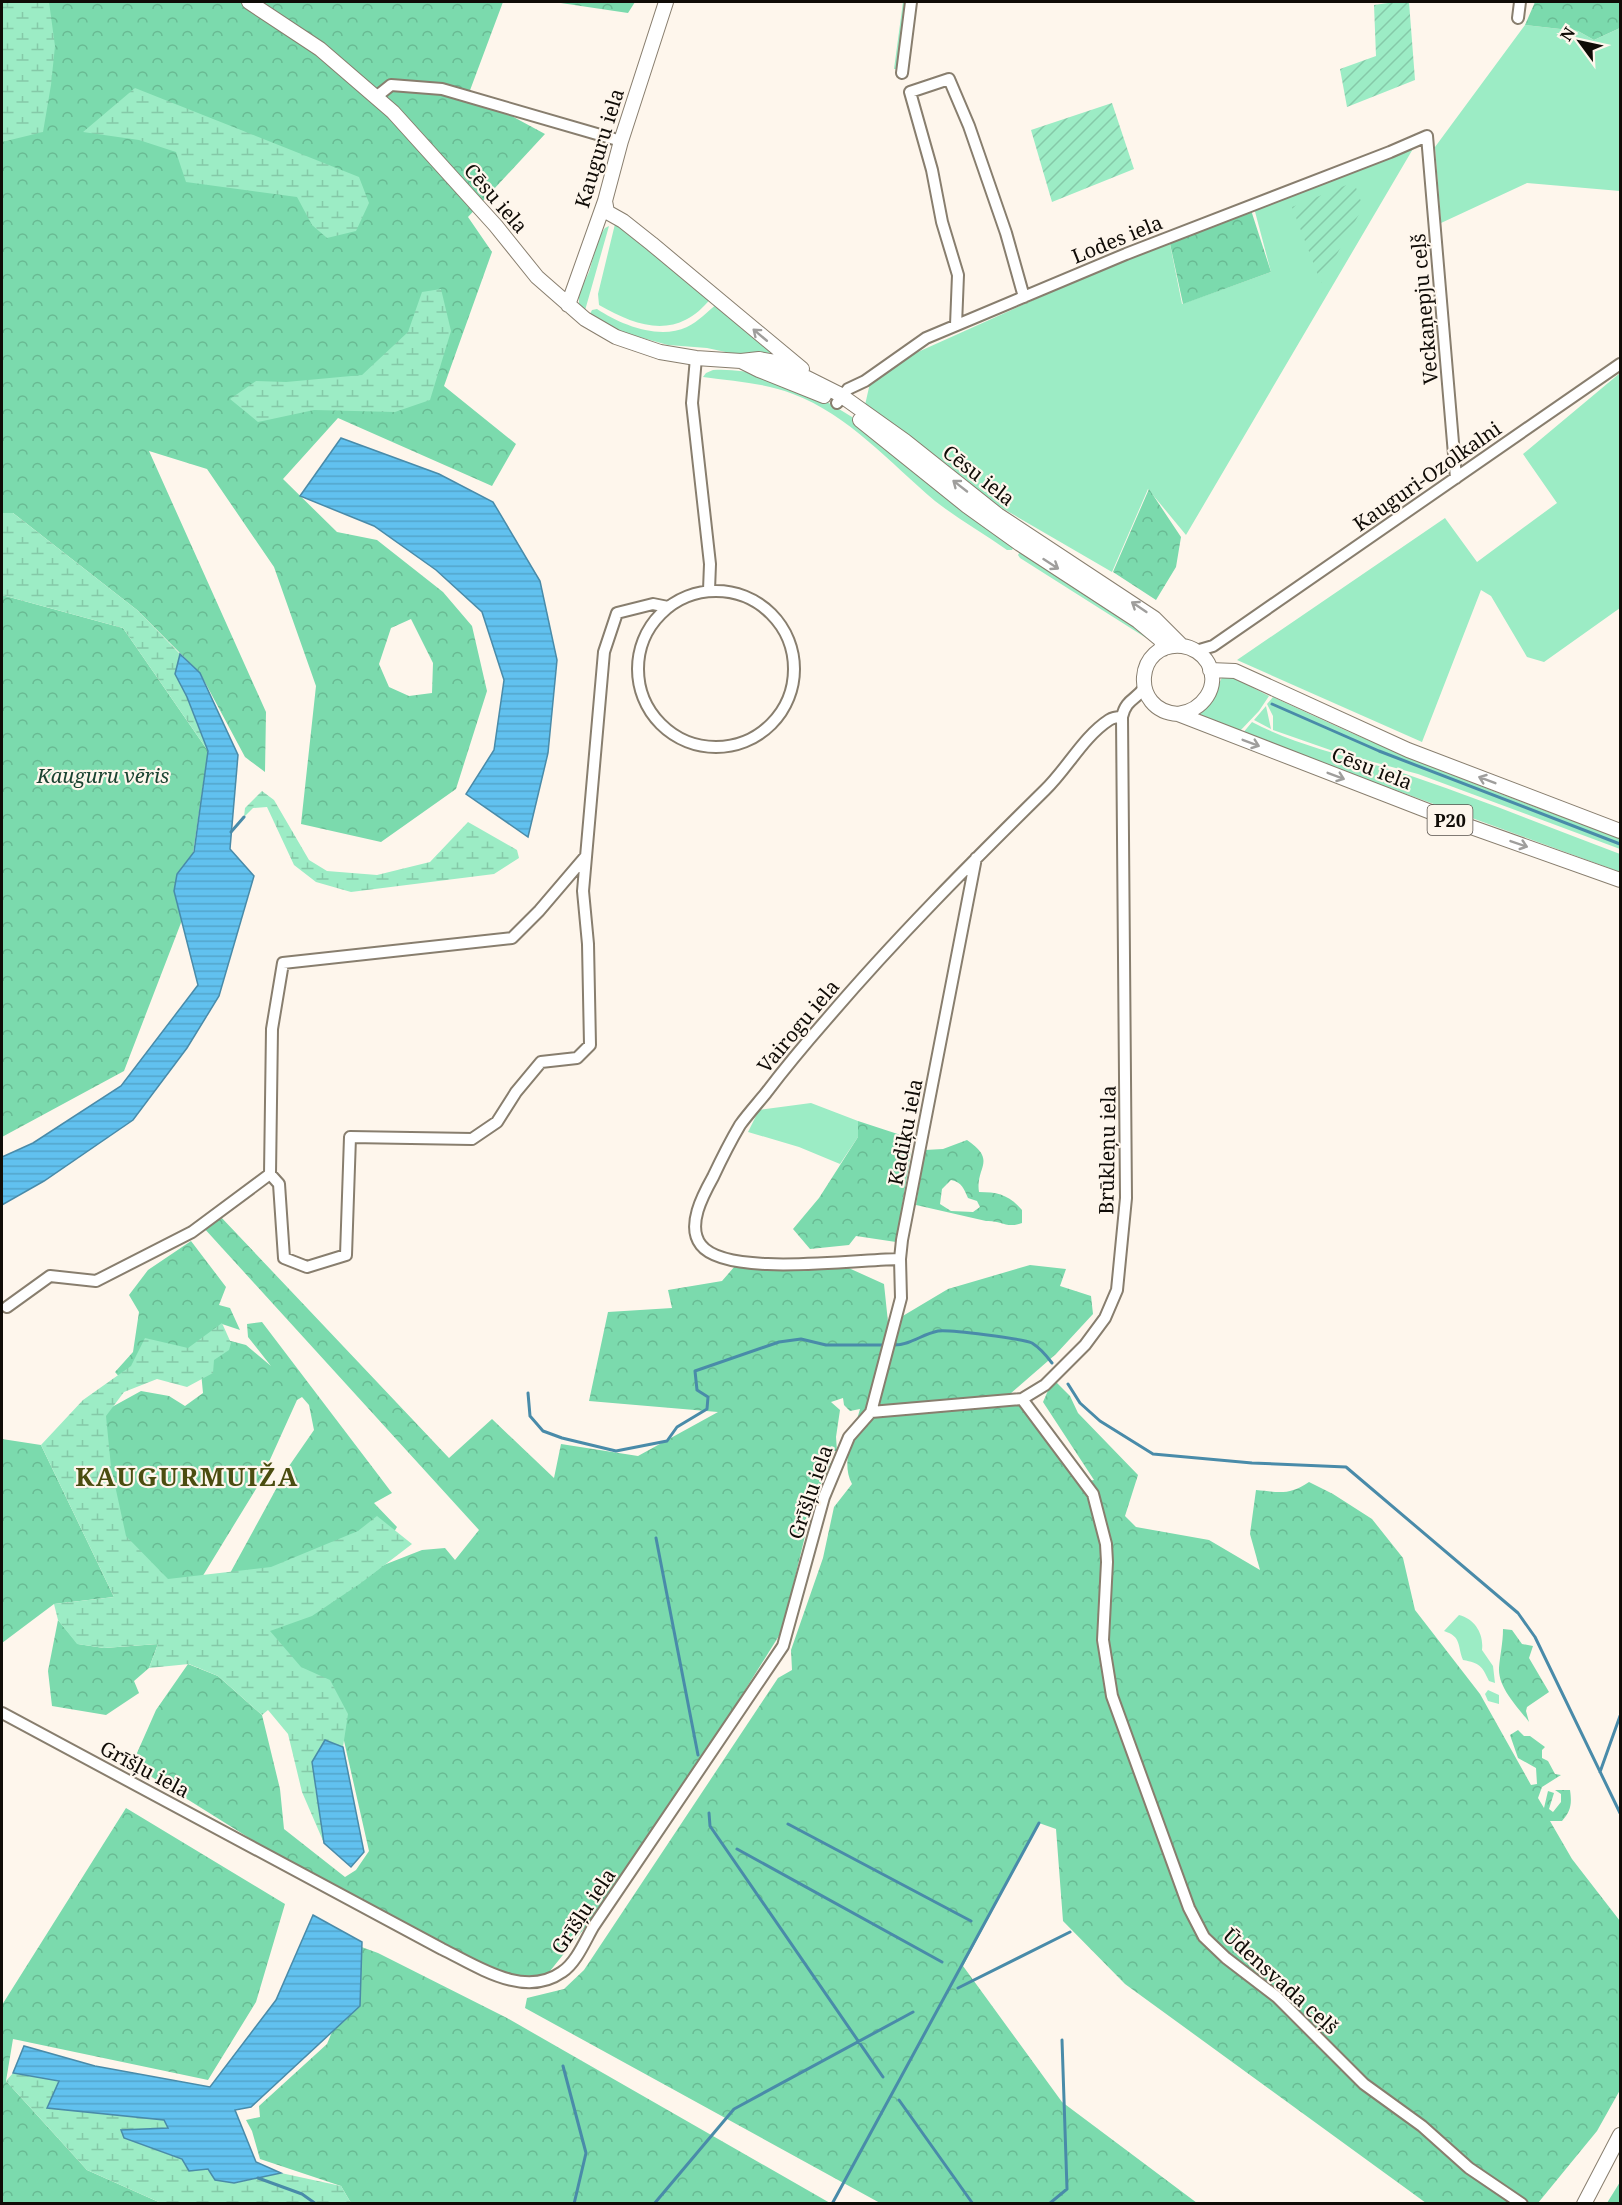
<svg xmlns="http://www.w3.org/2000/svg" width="1622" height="2205" font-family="'Noto Serif',serif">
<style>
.grass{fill:#9cecc5}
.forest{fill:url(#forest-crowns);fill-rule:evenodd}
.wetland{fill:url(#wetland-marsh)}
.garden{fill:url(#garden-furrows)}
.water{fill:url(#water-rules);stroke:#498ba9;stroke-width:1.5}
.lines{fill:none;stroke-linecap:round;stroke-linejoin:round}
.stream{stroke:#498ba9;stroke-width:3}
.minor-casing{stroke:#887e6e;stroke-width:14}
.major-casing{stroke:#887e6e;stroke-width:16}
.minor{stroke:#fff;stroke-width:10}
.major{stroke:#fff;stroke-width:14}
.oneway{stroke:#9f9e9c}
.labels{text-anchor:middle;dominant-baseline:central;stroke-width:4.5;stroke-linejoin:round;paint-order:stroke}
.shield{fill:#fef6ec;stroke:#57524c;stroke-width:1.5}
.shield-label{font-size:18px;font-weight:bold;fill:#100c07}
.street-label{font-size:20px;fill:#100c07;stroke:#fef6ec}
.park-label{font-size:20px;font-style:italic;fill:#1a4331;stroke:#fef6ec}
.district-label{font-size:26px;font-weight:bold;letter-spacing:1.5px;fill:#4b4d10;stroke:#fef6ec}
</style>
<defs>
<pattern id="forest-crowns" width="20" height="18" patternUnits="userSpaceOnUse" patternTransform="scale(1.5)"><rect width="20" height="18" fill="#7bdaad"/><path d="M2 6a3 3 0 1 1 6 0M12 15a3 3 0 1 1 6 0" fill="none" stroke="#69ba93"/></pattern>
<pattern id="wetland-marsh" width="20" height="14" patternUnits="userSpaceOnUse" patternTransform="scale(1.5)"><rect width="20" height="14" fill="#9cecc5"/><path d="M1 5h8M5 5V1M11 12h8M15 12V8" fill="none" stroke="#85c9a8"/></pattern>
<pattern id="garden-furrows" width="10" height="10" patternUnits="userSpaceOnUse" patternTransform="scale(1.5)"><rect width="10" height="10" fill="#9cecc5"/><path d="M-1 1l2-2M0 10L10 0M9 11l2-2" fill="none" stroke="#85c9a8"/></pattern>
<pattern id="water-rules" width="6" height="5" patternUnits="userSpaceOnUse" patternTransform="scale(1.5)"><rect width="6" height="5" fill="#61c1ef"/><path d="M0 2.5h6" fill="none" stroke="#53a5cb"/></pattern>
</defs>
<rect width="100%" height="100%" fill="#fef6ec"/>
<path class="grass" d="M903,2L906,5L897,69H894Z
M1525,25L1578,31L1594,40L1620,28V191L1527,183L1441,223L1435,147Z
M1417,142L1186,535L1148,489L1112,572L983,497L865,405L870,383L909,356L1169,239L1182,304L1271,272L1253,204Z
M615,224L622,225L711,298C678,340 639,328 599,305L598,294Z
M609,226L584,314L579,305V293L589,272L599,237L605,228Z
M717,304L778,357H749L707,348L668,345L610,329L589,316L592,310L597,309C621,325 659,340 687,327C698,322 708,311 717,304Z
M713,370C761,367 812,391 852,417L1014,546L1012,550H1007C983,533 958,519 935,501C890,463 849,415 793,394C765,383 733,381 703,377L706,373Z
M1620,373V608L1544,662L1527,657L1491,596L1481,590L1422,742L1237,660L1445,518L1477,562L1557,503L1523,454Z
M1021,550L1076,585L1153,639L1151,641L1020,558L1018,555Z
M1224,673L1269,696L1259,711L1239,732L1198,717L1211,701Z
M1273,697C1386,751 1503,796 1620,838V849L1418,774L1336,752L1273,730V716L1267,704Z
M1266,706L1271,729L1254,720Z
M1252,722C1305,750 1364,759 1420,779C1487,802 1554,829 1620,854V872L1242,734Z
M811,1103L858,1121V1137L840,1164L799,1147L748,1132L759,1110Z
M1459,1615C1475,1619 1484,1634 1482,1650L1493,1666L1495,1683L1489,1681C1482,1666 1480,1663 1463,1660C1457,1645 1462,1637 1444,1631Z
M1488,1690L1499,1695V1704L1488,1701L1485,1694Z"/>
<path class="forest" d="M2,2H503L469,93L545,134L468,217L492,252L444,386L516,444L492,486L338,418L283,479L337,532L377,540L443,592L472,626L487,691L456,789L381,842L301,824L316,686L274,567L207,469L149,451L266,712L265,772L245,757L200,673L137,610L13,513H2ZM411,619L433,663L432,693L409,696L389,687L379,664L391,628Z
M554,2H635L628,13Z
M1535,2H1620V28L1594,40L1578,31L1525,25Z
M1250,207L1271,272L1183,304L1169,239Z
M1149,489L1181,537L1176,567L1156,600L1113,572Z
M2,595L123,628L208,751L184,915L124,1071L2,1137Z
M858,1121L913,1139L896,1242L856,1236L849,1245L810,1249L793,1229L819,1198L858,1137Z
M967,1140C998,1161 975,1167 979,1192C998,1192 1009,1195 1022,1210V1223C1006,1229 1001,1220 986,1221L916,1205L925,1150L943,1149ZM951,1180C962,1182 964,1189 968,1198L977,1201L980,1207L973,1212L951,1211L940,1204L942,1189Z
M219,1215L449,1458L492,1419L554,1478L561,1444L638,1456L718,1412L589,1401L608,1312L672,1308L668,1290L722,1281L735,1266L842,1265L884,1284L888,1322L896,1320L948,1289L1030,1265L1066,1269L1060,1286L1091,1296L1093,1314L1056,1354L1010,1394L1078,1483L1094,1480L1043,1402L1053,1379L1070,1396L1078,1413L1138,1475L1125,1516L1136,1527L1209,1540L1260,1570L1250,1534L1256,1490C1279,1492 1288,1496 1309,1482L1333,1494L1372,1519L1403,1558L1415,1610L1480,1694L1531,1785L1537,1784L1536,1768L1518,1758L1510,1735L1518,1730L1524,1736H1530L1545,1747L1542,1750V1758L1548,1761L1555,1774L1561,1775L1542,1787L1538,1798L1544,1808L1548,1791L1554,1793L1549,1809L1553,1812L1561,1802V1794L1555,1790H1570C1572,1804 1571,1811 1562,1821H1550L1572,1859L1620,1921V2090L1597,2131L1538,2203H1426L1125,1984L1063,1921L1056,1829L1039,1823L963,1966L1062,2102L1197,2203H880L525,2008L527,1998L564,1989L584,1970L778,1678L792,1670L791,1650L823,1558L834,1507L852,1484C840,1462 854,1432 860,1409L850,1411L844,1405L843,1398L831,1402L840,1410L836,1437L837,1451H828L822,1461L832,1463L815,1495L782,1631L690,1778L591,1920L542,1981L518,1980L464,1958L275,1854L147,1774L137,1753L156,1710L188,1664L218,1676L262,1715L280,1789L284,1829L345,1877L356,1870L369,1851L335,1701L282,1665L262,1619L320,1590L422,1550L445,1548L455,1560L479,1530L203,1227Z
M191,1241L226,1287L219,1305L230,1308L240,1330L222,1324L208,1344L122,1380L115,1372L133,1352L139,1312L129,1295L148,1270Z
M262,1322L392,1493L374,1503L397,1527L388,1542L217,1597L287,1469L314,1430L309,1405L302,1397L297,1400L259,1484L196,1587L136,1611L101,1413L141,1391L169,1396L185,1406L203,1393L201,1372L227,1340L246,1345L271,1366L248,1337L247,1324Z
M2,1439L41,1445L114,1597L54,1604L2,1643Z
M58,1620L78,1644L104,1648L158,1644L149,1668L134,1681L139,1693L106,1715L52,1706L48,1671Z
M1503,1629L1512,1630L1522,1644L1533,1646L1529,1658L1549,1692L1527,1707L1526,1711L1529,1722C1518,1707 1498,1688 1499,1668C1500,1655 1503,1643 1503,1629Z
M126,1808L285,1904L256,2002L208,2080L13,2039L6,2081L87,2170L161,2203H2V2005Z
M345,1941L378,1953L507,2018L830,2203H351L341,2186L260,2159L252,2131L246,2120L260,2117L259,2106L327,2044L339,2015Z
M1620,2182V2203H1607Z"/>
<path class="wetland" d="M2,2H49L55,46L51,85L43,132L2,142Z
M135,88L359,177L369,203L356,231L327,238L312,225L297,197L186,182L176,152L139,140L83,132Z
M441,289L451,331L430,400L395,412L314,410L258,422L230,399L256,381L286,382L362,375L408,332L422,292Z
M2,513H13L137,610L180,654L175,674L187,697L208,751L123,628L2,595Z
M262,791L274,800L309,860L327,871L377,875L430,862L468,822L517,850L519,858L494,874L351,892L316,882L294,865L267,807L253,808L244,817L245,808Z
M222,1323L231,1343L229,1350L214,1360L213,1373L187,1387L157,1379L124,1392L106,1416L111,1467L126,1536L168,1579L271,1567L358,1531L377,1516L412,1544L361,1583L312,1616L270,1631L301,1667L330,1680L348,1714L343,1747L325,1740L315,1788L321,1814L324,1843L302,1792L288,1734L268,1710L262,1715L218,1676L189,1664L149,1668L158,1644L104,1648L77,1644L58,1620L54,1604L114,1597L41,1445L83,1400L131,1366L145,1338L188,1348Z
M13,2073L60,2080L48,2108L164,2120L168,2128L122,2130L165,2153L208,2169L235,2183L281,2173L341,2186L351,2203H161L87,2170L6,2081Z"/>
<path class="garden" d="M1389,2H1409L1415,80L1347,107L1340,69L1376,56L1374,5L1388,3Z
M1112,103L1134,169L1052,202L1031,130Z
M1354,182L1363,207L1321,283L1292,207Z"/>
<path class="water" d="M341,438L439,474L493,502L540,581L557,660L548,753L528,837L466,794L494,750L504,680L482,612L436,570L374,526L300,496Z
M180,654L200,673L238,755L230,849L254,876L219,996L187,1048L133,1120L44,1181L2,1205V1157L33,1143L121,1086L198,985L174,891L177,874L194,852L208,751L187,697L175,674Z
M325,1740L343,1747L364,1852L351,1867L324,1843L312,1762Z
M313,1915L362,1942L360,2006L251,2107L235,2110L256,2162L281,2173L234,2183L215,2180L208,2169L189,2171L182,2159L124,2138L121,2130L168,2128L164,2120L47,2108L59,2081L13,2073L24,2046L95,2066L210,2087L276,2000Z"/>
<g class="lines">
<path class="stream" d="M1272,704L1379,751L1620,844
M231,832L244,817
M894,1345C911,1345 922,1334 938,1331C948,1329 1023,1339 1032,1343C1040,1348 1046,1355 1052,1363
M1068,1384L1080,1403L1100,1421L1153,1454L1252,1463L1346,1467L1518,1613L1535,1637L1620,1813
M528,1393L530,1416L543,1431L562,1438L616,1451L667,1441L677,1427L707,1409L708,1397L697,1390L695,1371L779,1342L801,1339L826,1345H883
M656,1538L698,1755
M1600,1772L1620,1716
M709,1813L710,1826L883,2077
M788,1824L971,1921
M737,1849L942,1962
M958,1988L1070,1932
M563,2066L586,2153L574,2204
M899,2100L973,2204
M258,2178L302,2194L316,2204
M654,2204L734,2109L913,2012
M832,2204L1039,1823
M1049,2204L1067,2189L1062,2040"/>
<g class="minor-casing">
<path id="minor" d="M1518,18L1520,2
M902,73L911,2
M376,97L391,85L442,89L621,141
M956,325L958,275L942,222L932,170L910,92L949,79L969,126L1006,233L1024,297
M696,358L692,403L710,564L709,590
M837,403L848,389L865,381L926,338L1126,254L1390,152L1427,136L1456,478
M638 669a78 78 0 1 1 156 0a78 78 0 1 1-156 0Z
M1196,651L1213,646L1620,364
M270,1174L279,1184L284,1258L307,1267L346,1255L350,1137L472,1139L497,1122L516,1092L541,1062L577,1058L590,1045L588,944L583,891L604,652L617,613L653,604L668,607
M900,1259C859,1259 726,1278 701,1245C686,1226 703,1195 713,1177C721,1160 730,1142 740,1125C748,1114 757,1104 766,1093C785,1068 805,1044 826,1020C895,939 969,865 1045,790C1067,769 1083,737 1109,720C1112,718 1118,717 1122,717
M7,1307L50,1276L96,1281L192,1232L270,1174L272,1029L283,963L512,938L539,911L586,856
M1022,1399L1093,1494L1106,1544L1107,1562L1103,1640L1112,1696L1189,1908L1204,1937L1226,1958L1277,1997L1364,2084L1422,2126L1469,2168L1522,2204
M871,1412L1022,1399L1045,1385L1085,1345L1105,1318L1117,1290L1126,1198L1122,717C1126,699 1136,700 1144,688
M2,1713L442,1949C477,1966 524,1999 562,1972C576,1963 585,1941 593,1927L783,1646L824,1497L849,1437L871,1412L901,1298L900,1259L902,1240L976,858"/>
</g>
<g class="major-casing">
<path id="major" d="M249,2L320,49L393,112L496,226L537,277L585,319L616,337L660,352L696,358L741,361L759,359L775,362L839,394L905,441L998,515L1154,618L1182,646
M605,201L607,212L623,221L652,244L802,369
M568,305L605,201L621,141L666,2
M741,361L759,370L824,396
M860,420L967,506L1020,544L1138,621L1161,640L1163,649
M1210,670L1235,671L1408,750L1620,831
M1178,714C1202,711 1221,687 1208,663C1203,654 1192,647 1182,646C1135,641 1129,711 1178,714L1454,821L1620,880
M1584,2204L1620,2135"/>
</g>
<use href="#minor" class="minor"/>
<use href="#major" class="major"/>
</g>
<defs><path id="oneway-shaft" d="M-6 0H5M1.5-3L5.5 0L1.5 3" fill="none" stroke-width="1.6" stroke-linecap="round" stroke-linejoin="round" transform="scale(1.5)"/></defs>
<g class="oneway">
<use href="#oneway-shaft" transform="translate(760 335) rotate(-140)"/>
<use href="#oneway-shaft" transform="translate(960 486) rotate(-142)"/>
<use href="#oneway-shaft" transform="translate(1051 564) rotate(33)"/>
<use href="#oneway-shaft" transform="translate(1139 607) rotate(-146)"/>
<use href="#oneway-shaft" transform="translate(1251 743) rotate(21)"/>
<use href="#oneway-shaft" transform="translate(1336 776) rotate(21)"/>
<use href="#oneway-shaft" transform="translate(1487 780) rotate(-159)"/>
<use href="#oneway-shaft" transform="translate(1519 844) rotate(19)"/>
</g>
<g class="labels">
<rect class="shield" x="1427.5" y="805" width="45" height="30" rx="4.5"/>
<g class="shield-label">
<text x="1450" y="820">P20</text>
</g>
<g class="street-label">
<text transform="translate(599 148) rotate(-73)">Kauguru iela</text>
<text transform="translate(496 198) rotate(49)">Cēsu iela</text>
<text transform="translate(1117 239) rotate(-22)">Lodes iela</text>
<text transform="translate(1424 309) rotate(-95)">Veckaņepju ceļš</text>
<text transform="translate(979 475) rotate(38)">Cēsu iela</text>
<text transform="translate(1427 476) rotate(-35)">Kauguri-Ozolkalni</text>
<text transform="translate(1372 768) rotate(21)">Cēsu iela</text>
<text transform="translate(798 1026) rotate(-50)">Vairogu iela</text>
<text transform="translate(905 1132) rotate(-79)">Kadiķu iela</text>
<text transform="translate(1107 1150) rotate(-89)">Brūkleņu iela</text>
<text transform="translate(810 1492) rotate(-71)">Grīšļu iela</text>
<text transform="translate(145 1769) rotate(28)">Grīšļu iela</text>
<text transform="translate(583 1911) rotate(-56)">Grīšļu iela</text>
<text transform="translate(1281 1981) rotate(42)">Ūdensvada ceļš</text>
</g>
<g class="park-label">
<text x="103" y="775">Kauguru vēris</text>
</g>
<g class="district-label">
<text x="187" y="1476">KAUGURMUIŽA</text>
</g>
</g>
<rect width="1622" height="2205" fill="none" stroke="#100c07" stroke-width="6"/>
<g transform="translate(1580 42) rotate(303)" stroke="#fef6ec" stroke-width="4.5" paint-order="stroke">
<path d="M0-4.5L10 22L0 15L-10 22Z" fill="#100c07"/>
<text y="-9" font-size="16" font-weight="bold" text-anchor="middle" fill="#100c07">N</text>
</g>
</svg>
